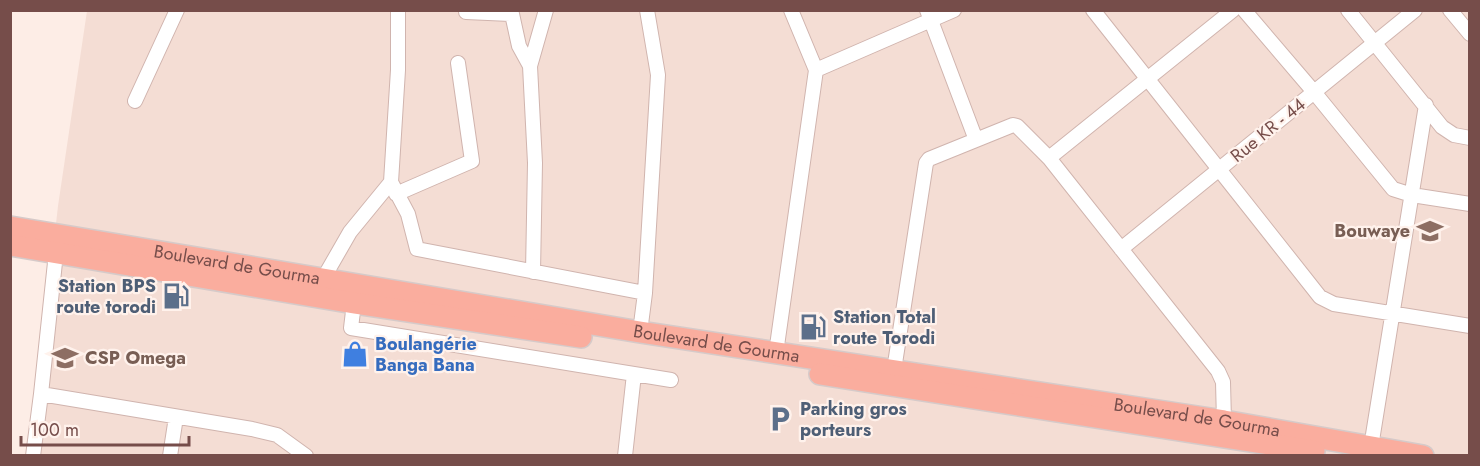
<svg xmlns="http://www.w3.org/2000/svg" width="1480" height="466" font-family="Jost,sans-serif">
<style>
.residential{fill:#f4ddd4}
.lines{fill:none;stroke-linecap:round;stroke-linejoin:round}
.minor-casing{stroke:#d0b4ae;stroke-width:16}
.trunk-casing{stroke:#d6cac9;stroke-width:24}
.minor{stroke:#fff;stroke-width:14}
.trunk{stroke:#faad9e;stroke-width:21}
.labels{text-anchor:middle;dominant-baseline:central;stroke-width:4.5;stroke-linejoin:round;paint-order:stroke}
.street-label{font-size:18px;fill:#764d4a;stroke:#fff2ec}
.education-label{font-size:18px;font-weight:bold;fill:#785e54;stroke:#fff2ec;text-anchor:end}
.service-label{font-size:18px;font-weight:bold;fill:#4e5e75;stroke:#fff2ec;text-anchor:start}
.shop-label{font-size:18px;font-weight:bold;fill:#366cbe;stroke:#fff2ec;text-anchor:start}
</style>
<rect width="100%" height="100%" fill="#fdede6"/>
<path class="residential" d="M87,11H1469V455L30,456L58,206Z"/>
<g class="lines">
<g class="minor-casing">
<path id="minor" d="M398,10V70L391,182L408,214L417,249L645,293
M927,10L976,140
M1093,10L1320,297L1334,304L1470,326
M1244,10L1314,92L1393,189L1412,195L1470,204
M1348,10L1442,127L1454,135L1470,138
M1450,10L1470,34
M466,12L512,14L519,46L530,66
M816,70L954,10
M135,101L177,10
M1049,158L1233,10
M396,194L472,161L458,63
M1121,249L1415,10
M533,272L535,163L530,66L546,10
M323,279L350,232L391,182
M354,303L351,328L671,380
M640,332L645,293L658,75L647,10
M776,353L816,70L791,10
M894,370L926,163L929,159L1013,125L1017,126L1049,158L1218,371L1223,382L1224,421
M41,394L252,429L277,435L306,456
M1371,447L1426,105
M33,456L41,394L56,253
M170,456L176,417
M625,456L634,374"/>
</g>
<g class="trunk-casing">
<g id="trunk">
<path id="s1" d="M10,227L640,332L1224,421L1423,456"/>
<path d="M10,245L354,303L581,337"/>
<path d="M820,374L1314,451"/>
</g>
</g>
<use href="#minor" class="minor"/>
<use href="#trunk" class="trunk"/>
</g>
<defs>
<g id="school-bare" transform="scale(2.07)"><path d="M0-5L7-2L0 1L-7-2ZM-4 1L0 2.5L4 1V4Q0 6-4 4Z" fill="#8d6e63" stroke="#fff2ec" stroke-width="2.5" paint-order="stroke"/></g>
<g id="fuel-bare" transform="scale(2.07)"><path d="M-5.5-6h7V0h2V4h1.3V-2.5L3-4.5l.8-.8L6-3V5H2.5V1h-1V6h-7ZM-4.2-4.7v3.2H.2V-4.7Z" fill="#5c6f8a" stroke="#fff2ec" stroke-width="2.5" paint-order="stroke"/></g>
<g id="shop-bare" transform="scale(2.07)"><path d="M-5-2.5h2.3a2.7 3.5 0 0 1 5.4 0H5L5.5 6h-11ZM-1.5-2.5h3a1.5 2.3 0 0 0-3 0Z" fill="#3f7fe0" stroke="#fff2ec" stroke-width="2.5" paint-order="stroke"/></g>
<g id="parking-bare" transform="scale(2.07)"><path d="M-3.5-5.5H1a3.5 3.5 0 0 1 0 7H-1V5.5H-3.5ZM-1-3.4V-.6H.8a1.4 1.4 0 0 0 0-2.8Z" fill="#5c6f8a" stroke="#fff2ec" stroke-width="2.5" paint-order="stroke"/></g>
</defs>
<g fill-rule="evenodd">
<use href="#school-bare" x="1430" y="231"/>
<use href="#fuel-bare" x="176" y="296"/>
<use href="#fuel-bare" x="813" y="327"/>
<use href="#shop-bare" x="355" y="354"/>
<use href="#school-bare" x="65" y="358"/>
<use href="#parking-bare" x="780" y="419"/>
</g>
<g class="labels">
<g class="street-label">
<text transform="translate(1268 130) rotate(-39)">Rue KR - 44</text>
<text stroke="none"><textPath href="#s1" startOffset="230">Boulevard de Gourma</textPath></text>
<text stroke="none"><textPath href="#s1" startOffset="716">Boulevard de Gourma</textPath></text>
<text stroke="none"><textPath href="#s1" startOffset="1202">Boulevard de Gourma</textPath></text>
</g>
<g class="education-label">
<text x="1410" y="231">Bouwaye</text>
<text x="85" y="358" text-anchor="start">CSP Omega</text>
</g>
<g class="service-label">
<text x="156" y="286" text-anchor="end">Station BPS<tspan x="156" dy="21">route torodi</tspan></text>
<text x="833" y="317">Station Total<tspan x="833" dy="21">route Torodi</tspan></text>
<text x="800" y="409">Parking gros<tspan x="800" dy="21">porteurs</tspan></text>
</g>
<g class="shop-label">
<text x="375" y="344">Boulangérie<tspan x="375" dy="21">Banga Bana</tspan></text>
</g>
</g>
<rect width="1480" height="466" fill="none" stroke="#764d4a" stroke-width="24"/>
<path d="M21 436v9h168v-9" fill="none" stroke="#764d4a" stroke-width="3"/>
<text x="30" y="436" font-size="18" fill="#764d4a" stroke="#fff2ec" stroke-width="4.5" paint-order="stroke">100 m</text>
</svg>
